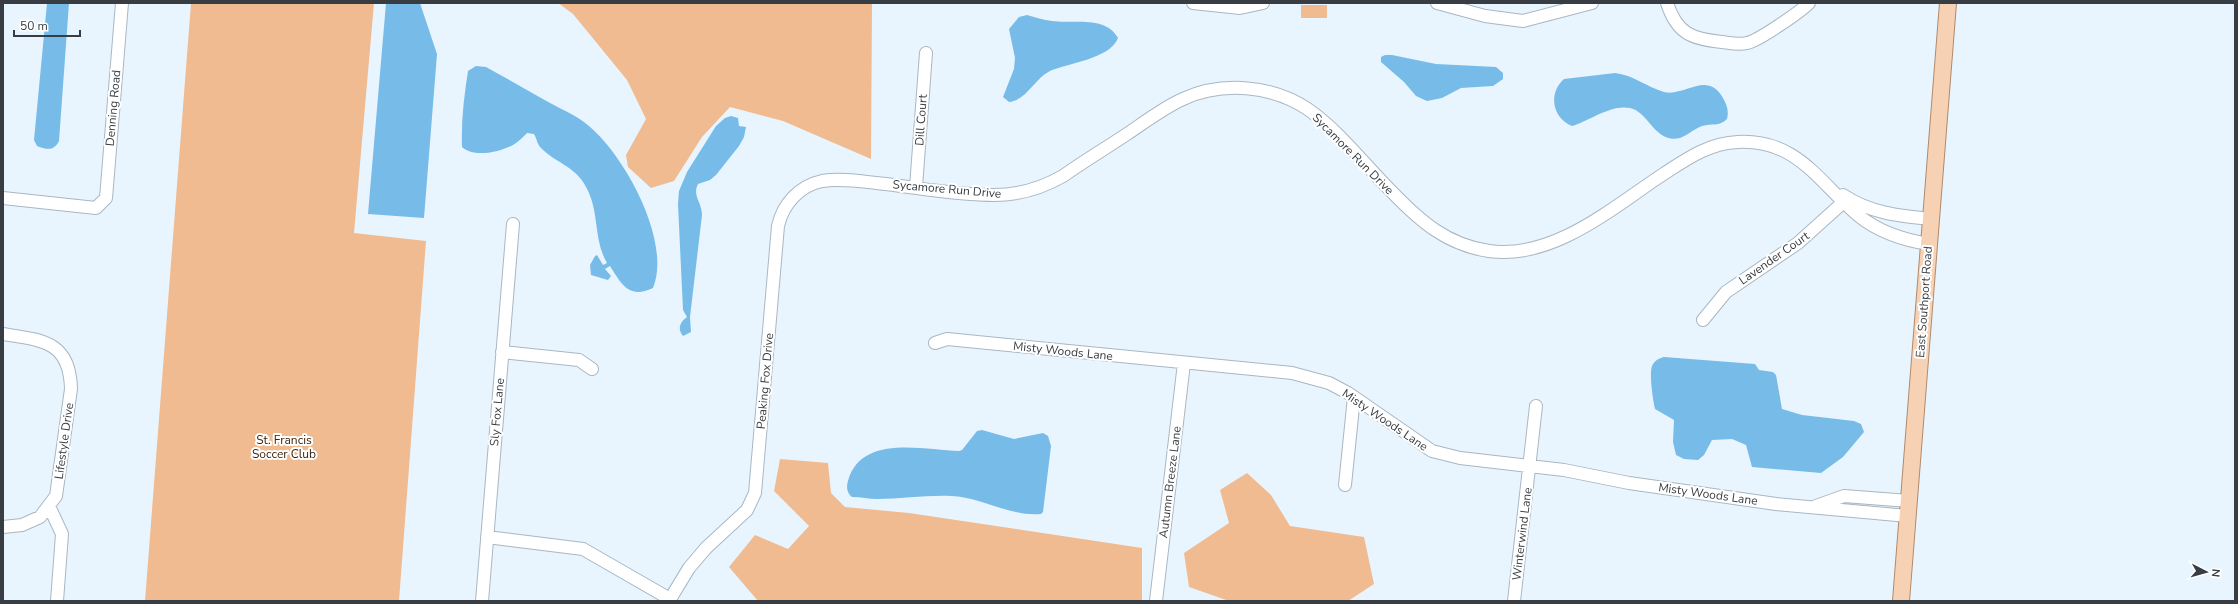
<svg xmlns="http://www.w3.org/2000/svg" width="2238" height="604" font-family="'Nunito Sans',sans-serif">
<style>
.green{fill:#f0bb91}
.water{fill:#77bbe8}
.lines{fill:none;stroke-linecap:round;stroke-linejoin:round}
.minor-casing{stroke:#a9b7c2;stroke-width:14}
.major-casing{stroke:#b08a6b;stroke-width:18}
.minor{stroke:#fff;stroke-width:12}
.major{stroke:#f7d1b3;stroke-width:16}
.labels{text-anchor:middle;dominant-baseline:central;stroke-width:4;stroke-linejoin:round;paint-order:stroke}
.street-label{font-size:12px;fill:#373d42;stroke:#fff}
.park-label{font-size:12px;fill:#3e250f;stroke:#fff}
</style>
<rect width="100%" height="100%" fill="#e9f5fe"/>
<path class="green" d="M191,3H374L354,233L426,241L399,601H145Z
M558,3H872L871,159L783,121L730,107L702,137L674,181L651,188L628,167L626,155L646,119L627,80L573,14Z
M1301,5H1327V18H1301Z
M780,459L828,463L831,493L845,507L909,513L1142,548V601H758L729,567L755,535L788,549L809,526L774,491Z
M1247,473L1271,495L1290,526L1364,537L1374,584L1348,601H1229L1189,587L1184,553L1229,523L1220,490Z"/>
<path class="water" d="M47,3H69L59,141C54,151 47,150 37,146L34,140Z
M386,3H420L437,54L424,218L368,214Z
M1027,15C1035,17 1043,20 1052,21C1072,24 1106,15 1118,38C1110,59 1068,63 1050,71C1035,78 1026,101 1009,102L1003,97L1014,69L1015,58L1009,29L1019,17Z
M1385,55H1392L1436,64L1496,67L1503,73V79L1493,86L1461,88L1442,98L1427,101L1416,96L1404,82L1381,62V57Z
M476,66L486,67C508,79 529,91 550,103C563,110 578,116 589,126C625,156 672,242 653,288C629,299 622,285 610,266L605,269L611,276L608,280L591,275L590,265L595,256L597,255L603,265L607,263C594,241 599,216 589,193C578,166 558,165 541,148C537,144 537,139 534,134L527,133C523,137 518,142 513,145C499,152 474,158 462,147C461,122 464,96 468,71Z
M1615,73C1633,75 1647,87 1664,92C1685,97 1707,70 1723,98C1727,105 1729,111 1727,119C1719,127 1712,123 1702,126C1694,129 1688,135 1680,138C1655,144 1649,112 1630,108C1611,104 1589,121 1572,126C1552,118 1548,93 1564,79Z
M731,116L738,118L739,126L746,127L744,137L739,146L716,175L710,180L698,184C692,196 702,202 702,215L690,317L691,332L683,336C677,329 680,322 687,317L683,310L678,204L679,191L687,172L716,126L725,118Z
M1664,357L1755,364L1759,370L1773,372L1776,375L1782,409L1802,415L1854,421L1861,424L1864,432L1843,457L1821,473L1752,467L1746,445L1732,439L1712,440L1704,455L1698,460L1684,459L1676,455L1673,442L1674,420L1655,409C1653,401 1649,374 1652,366C1654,361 1659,358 1664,357Z
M982,430L1014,439L1043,433L1048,436L1051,446L1043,512L1041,514C1011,517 981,497 951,496C926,495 902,499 877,499C869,499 861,497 852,497C847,493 846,487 848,481C861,434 923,450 959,451L962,450L977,431Z"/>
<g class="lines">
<g class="minor-casing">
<path id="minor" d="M1193,3L1240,8L1263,3
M1437,3L1485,16L1523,21L1592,3
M1667,3C1677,34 1692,39 1722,42C1730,43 1739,45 1747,43C1758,41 1800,12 1809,3
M916,187L926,53
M1843,195C1870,213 1899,216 1931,219
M3,198L96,208L106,198L122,3
M1703,320L1726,292L1798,243L1848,198
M3,334C42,340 70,341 71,389L56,496L40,517L22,525L3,527
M935,343L947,339L1292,373L1329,383L1348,393L1432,451L1460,458L1564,470L1629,483L1776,504L1908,516
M502,352L579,360L592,369
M1345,485L1354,397
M49,506L62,534L57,601
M1816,506L1844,496L1909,501
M487,537L583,549L670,599
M482,601L513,224
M669,601L689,568L706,548L747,510L755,493L778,226C783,204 799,186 822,181C839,178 859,181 876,183C915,187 955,195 994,195C1019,195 1042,188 1063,176C1084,161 1106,148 1127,134C1145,122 1163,108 1183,99C1222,81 1273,85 1309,110C1340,132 1365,165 1392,192C1420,221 1447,245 1489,251C1554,260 1613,207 1665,173C1688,158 1710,143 1738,142C1798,139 1819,183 1859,216C1879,232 1903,240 1929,244
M1156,601L1184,363
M1514,601L1536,406"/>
</g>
<g class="major-casing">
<path id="major" d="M1901,601L1948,3"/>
</g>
<use href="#minor" class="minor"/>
<use href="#major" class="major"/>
</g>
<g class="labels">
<g class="street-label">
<text transform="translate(113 108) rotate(-85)">Denning Road</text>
<text transform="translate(921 120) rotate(-86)">Dill Court</text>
<text transform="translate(1353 154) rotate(45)">Sycamore Run Drive</text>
<text transform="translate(947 189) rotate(5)">Sycamore Run Drive</text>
<text transform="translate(1774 258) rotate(-35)">Lavender Court</text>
<text transform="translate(1924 302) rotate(-86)">East Southport Road</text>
<text transform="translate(1063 351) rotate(6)">Misty Woods Lane</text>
<text transform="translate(765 381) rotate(-85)">Peaking Fox Drive</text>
<text transform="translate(497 412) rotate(-85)">Sly Fox Lane</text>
<text transform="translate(1385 420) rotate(34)">Misty Woods Lane</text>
<text transform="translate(64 441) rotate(-82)">Lifestyle Drive</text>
<text transform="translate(1170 482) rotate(-83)">Autumn Breeze Lane</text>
<text transform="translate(1708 494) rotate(8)">Misty Woods Lane</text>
<text transform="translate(1522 534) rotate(-83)">Winterwind Lane</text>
</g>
<g class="park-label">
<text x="284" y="440">St. Francis<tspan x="284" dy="14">Soccer Club</tspan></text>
</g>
</g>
<rect width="2238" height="604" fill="none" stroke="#373d42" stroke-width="8"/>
<g transform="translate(2206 572) rotate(96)" stroke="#ffffff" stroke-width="3" paint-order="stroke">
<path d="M0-3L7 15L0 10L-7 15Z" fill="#373d42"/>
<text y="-6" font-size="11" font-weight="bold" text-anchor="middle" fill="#373d42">N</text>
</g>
<path d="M14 30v6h66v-6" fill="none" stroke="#373d42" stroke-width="2"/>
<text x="20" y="30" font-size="12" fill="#373d42" stroke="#ffffff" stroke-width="3" paint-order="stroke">50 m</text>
</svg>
